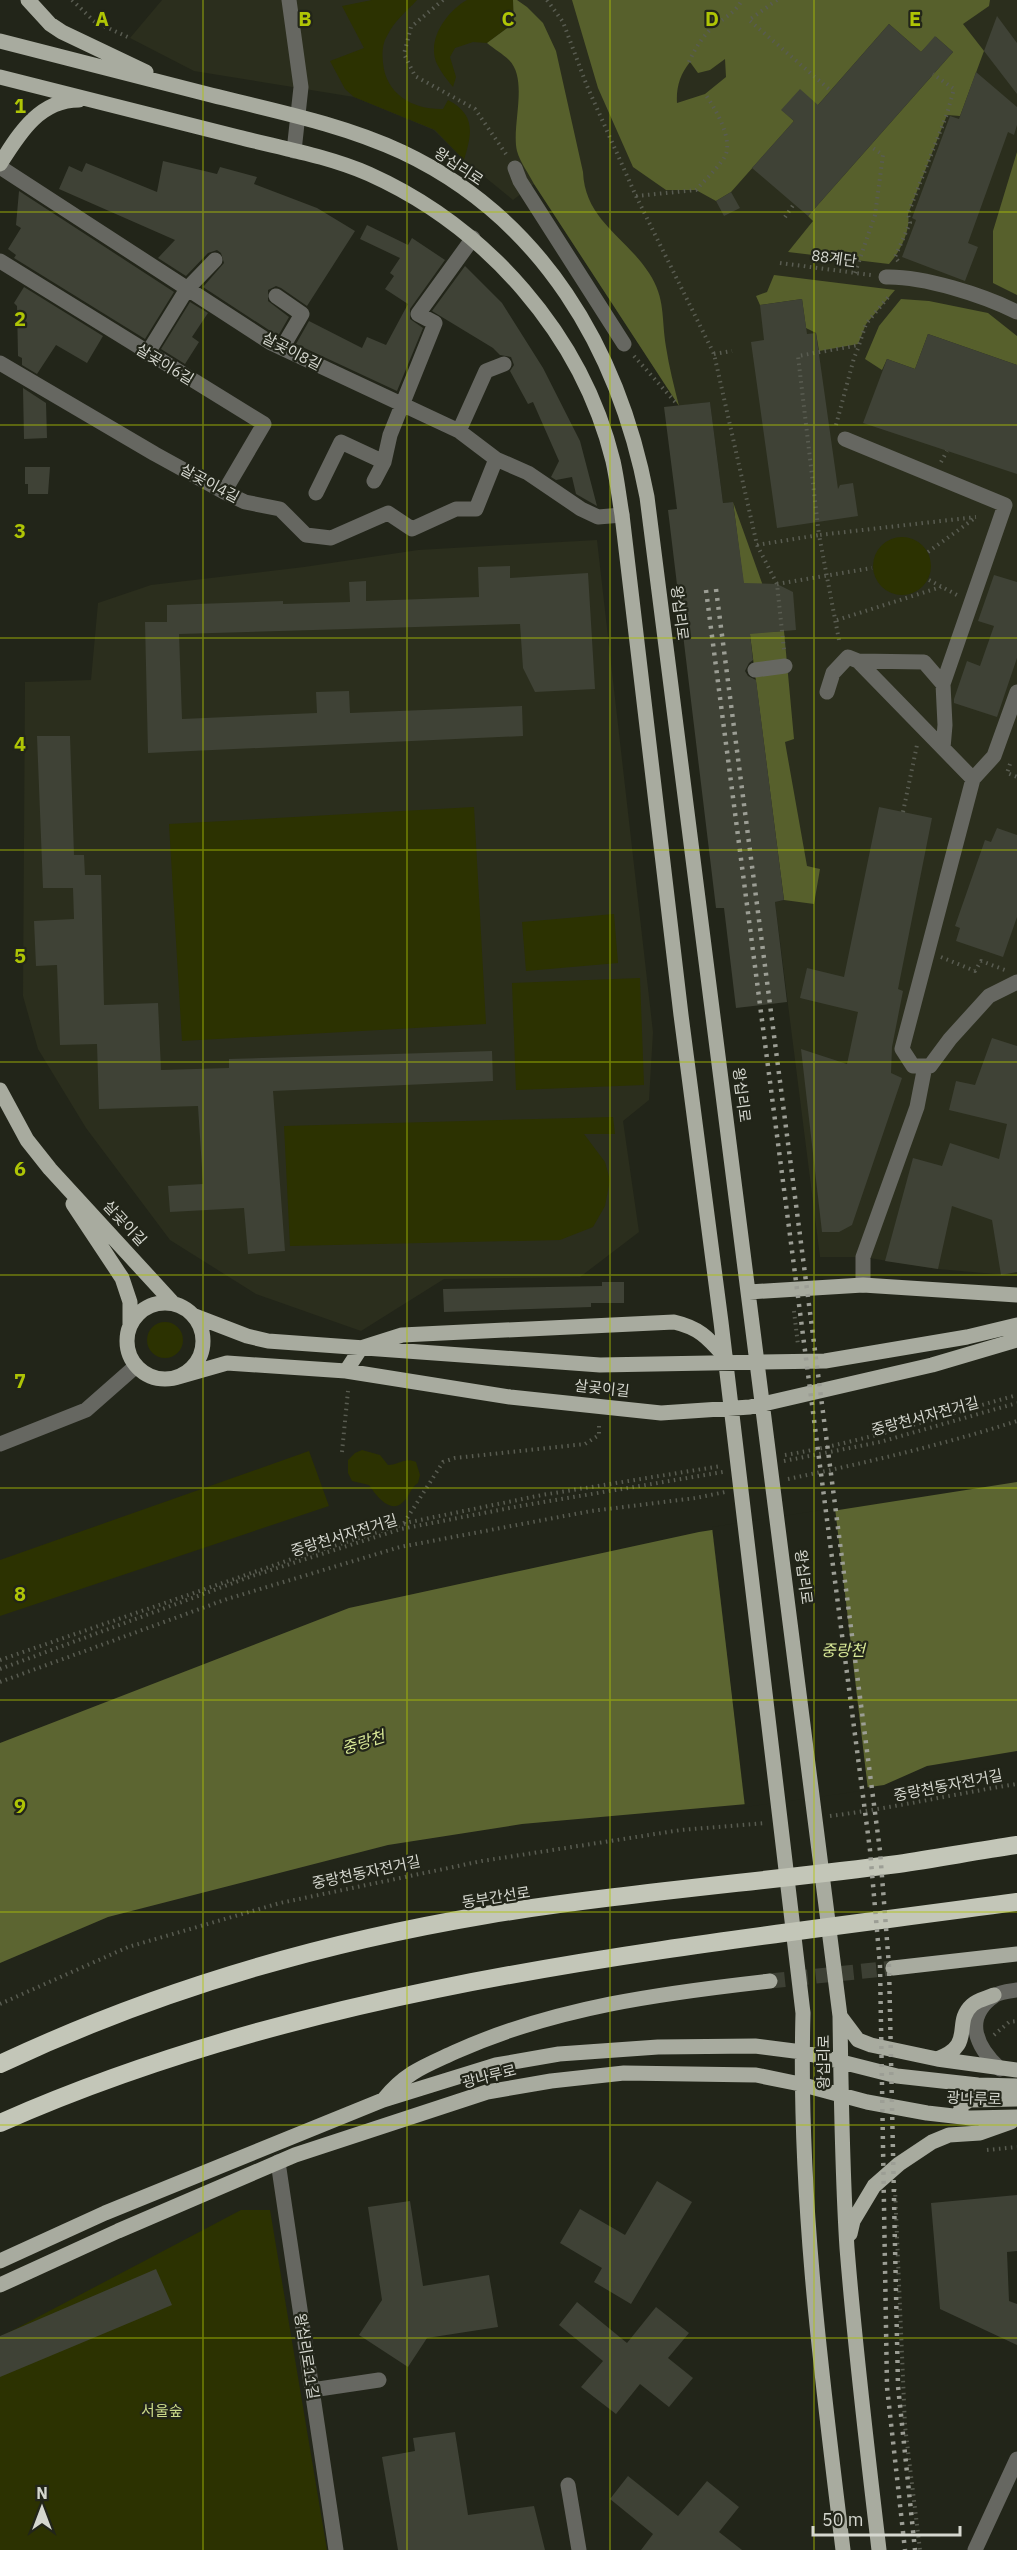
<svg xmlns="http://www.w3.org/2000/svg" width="1017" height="2550" font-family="'IBM Plex Sans','Noto Sans KR',sans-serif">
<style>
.built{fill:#2b2e1d}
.green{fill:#2c3201}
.forest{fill:#57602c;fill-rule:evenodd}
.water{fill:#5c6531}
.pier{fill:#222519}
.building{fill:#3f4236}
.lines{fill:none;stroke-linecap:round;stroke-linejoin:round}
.major-tunnel{stroke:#3d4034;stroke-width:15;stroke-dasharray:15 8;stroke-linecap:butt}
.path{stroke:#595c51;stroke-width:4;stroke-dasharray:1.5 4.5;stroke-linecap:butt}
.minor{stroke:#666761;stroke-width:15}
.major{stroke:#a8ab9f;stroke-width:15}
.highway{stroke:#c3c6b8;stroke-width:18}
.rail{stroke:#9c9e95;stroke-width:4.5;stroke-dasharray:3 6;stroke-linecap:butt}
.grid{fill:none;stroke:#afc505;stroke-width:1.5;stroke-opacity:0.55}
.labels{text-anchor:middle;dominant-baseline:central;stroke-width:4.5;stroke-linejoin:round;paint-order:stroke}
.street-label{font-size:15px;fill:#d5d7cf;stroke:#222519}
.park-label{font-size:15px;fill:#ccdb8a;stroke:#222519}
.water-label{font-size:16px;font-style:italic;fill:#d9e997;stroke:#222519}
.grid-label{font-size:20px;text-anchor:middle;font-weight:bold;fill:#afc505;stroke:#222519;stroke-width:4.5;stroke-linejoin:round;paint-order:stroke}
</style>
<rect width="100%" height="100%" fill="#222519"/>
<path class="built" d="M162,0H1017V1276L938,1269L863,1257H820L775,902L784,900L733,502L723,503L710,402L679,406L534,184L513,200L464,160L434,130L354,97L194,71L130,38Z
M597,540L653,1032L649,1100L623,1121L639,1232L580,1277L444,1279L361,1331L256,1294L170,1240L86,1128L38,1049L23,996L25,682L91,680L98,603L151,585L304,567L418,550Z"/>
<path class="green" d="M372,0H417C406,12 394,21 387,36C382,44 382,54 383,63C386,95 414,110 443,109L448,100C476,115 472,133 464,160L435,130L354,97L345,89L330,61L364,48L342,6Z
M467,0H513L514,23L487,43L473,42L455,48L450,57L456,77L453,87C447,80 441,72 437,64C426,40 447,11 467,0Z
M873 566a29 29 0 1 1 58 0a29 29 0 1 1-58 0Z
M474,807L486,1024L182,1041L169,824Z
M614,914L618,963L526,971L522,922Z
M640,978L644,1085L516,1090L512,983Z
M613,1117L615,1134H584L605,1162L610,1180L605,1206L593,1227L560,1240L290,1246L284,1126Z
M147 1340a18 18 0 1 1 36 0a18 18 0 1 1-36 0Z
M362,1450L380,1455L388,1465C399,1465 405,1457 416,1462L420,1475L418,1483C410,1488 410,1496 403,1502C390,1515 375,1494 369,1485L352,1481L348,1473V1460L355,1453Z
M309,1451L329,1506L0,1616V1560Z
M241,2210H270L327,2550H0V2337Z"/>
<path class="forest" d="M513,0H517L527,7L543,23L556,51L583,172C585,220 625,236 649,273C666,299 661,318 666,347C669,367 674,386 679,406L534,184C529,174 520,162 517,151C511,126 529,80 509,60C503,54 494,49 487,43L514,23Z
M572,0H990L989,6L963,24L984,51L960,116L947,115L908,214C911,230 900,252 889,264L788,252L813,221L808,216L953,52L936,37L921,52L889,24L818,105L782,110L794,121L731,192L716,201L696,190H666L633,167L598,88ZM725,59L726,77L705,94L677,103C676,88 680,74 690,62L698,73L710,70Z
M1017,152V295L993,283V231Z
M774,275L895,290L866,324L858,344L819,351L816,333L806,328L802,299L760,305L756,296L767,292Z
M901,299L929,301L988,313L1017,336V365L928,334L915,369L887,359L882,370L865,359L879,326Z
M733,502L762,583L767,632L784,631L794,739L785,742L807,866L820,869L814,904L784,900Z"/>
<path class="water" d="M1017,1482V1751L927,1766L884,1785L747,1804L522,1824L388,1845L108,1917L0,1963V1743L349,1608L699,1532Z"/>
<path class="pier" d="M835,1508L868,1790L745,1807L712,1527Z"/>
<path class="building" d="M997,16L1017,43V94L984,51Z
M889,24L921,52L935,36L953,52L808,216L752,168L794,121L781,110L800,89L818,105Z
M976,72L1017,107V125L1014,135L1008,132L968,243L978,247L965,281L902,257L916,220L912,218L950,116L959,119Z
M163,161L217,174L220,167L257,177L254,184L317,208L355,231L307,306L281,288L276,286L268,290V301L289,317L278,336L203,287L224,263L221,253L217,250L208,253L186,276L158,258L175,240L59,189L69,166L82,172L86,163L157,192Z
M19,191L174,292L145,339L14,258L16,255L8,249L21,228L16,225Z
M731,192L740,208L724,216L716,201Z
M367,225L408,245L412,238L445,260L410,309V319L423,328L397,391L296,344L309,321L362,348L367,337L386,345L408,304L385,289L394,276L390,273L400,258L360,239Z
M465,266L502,303L543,368L580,441L597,506L576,494L572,477L556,480L551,477L559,461L533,402L528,404L510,371L514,365L511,357L500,355L493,348L432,311Z
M24,287L103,336L87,363L56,345L37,374L22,365V358L18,356L17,306L14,303Z
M802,299L807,334L816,333L838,489L840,485L853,483L858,516L777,528L751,342L764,340L760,305Z
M190,302L208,313L192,337L199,342L185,364L161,349Z
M928,334L1017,365V474L863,423L887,359L915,369Z
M23,388L46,403L47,438L24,439Z
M710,402L723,503L733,502L744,583L777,584L793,592L796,630L750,634L753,660L749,663L745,671L748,676L756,680L784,900L775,902L787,1002L736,1008L724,908H716L668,510L677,509L664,407Z
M25,467H50L48,494H28V484H25Z
M510,566V578L588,573L595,689L535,692L523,668L520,624L179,634L182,719L317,713L316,692L349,691L350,713L522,706L523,736L148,753L145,622H167V605L283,601V604L350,602L349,582L366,581V601L479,597L478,567Z
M994,575L1017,582V658L997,717L954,703V699L967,661L980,666L994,626L978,621Z
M37,736H70L74,855H84L85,875H101L104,1005L158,1003L161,1070L229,1068V1059L492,1051L493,1081L273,1091L285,1251L248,1254L244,1208L170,1212L168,1186L203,1184L198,1106L99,1109L97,1044L60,1045L57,965L36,966L34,921L74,919L73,888H43Z
M879,807L932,818L898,989L903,991L892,1047L891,1073L902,1078L852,1225L839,1232H822L801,1049L847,1064L858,1012L800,998L807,968L844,977Z
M997,828L1017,835V917L1003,957L956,941L960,928L955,926L985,840L991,842Z
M992,1038L1017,1046V1272L1001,1275L992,1220L952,1206L938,1269L885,1261L913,1158L942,1166L950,1143L999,1159L1007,1124L949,1110L956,1081L975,1085Z
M602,1282H624V1303H591V1307L444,1312L443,1289L602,1286Z
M657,2181L692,2202L631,2304L594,2282L602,2268L560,2243L580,2209L625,2235Z
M1017,2195V2251L1007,2252L1009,2301L1017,2304V2345L940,2309L931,2203Z
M410,2201L423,2286L489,2275L498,2327L427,2338L408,2367L359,2335L382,2300L368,2207Z
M156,2269L172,2305L0,2377V2336Z
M577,2302L627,2343L656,2307L689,2333L668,2358L693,2378L669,2407L640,2384L616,2414L581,2387L603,2361L559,2325Z
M455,2432L468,2515L534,2506L545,2550H398L382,2457L415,2451L413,2438Z
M628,2476L678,2516L707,2481L739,2507L719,2532L742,2550H641L653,2534L610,2499Z"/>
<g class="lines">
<path class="major-tunnel" d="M770,1981L893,1968"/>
<path class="path" d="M72,0L95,22L130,38
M443,0L411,27L404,54L415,76L475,109L506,154
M547,0L563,22L587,86L636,196L696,190C705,180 716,170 724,158C735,141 715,108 705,94
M777,0L749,20L830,90
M689,62C695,48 703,36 714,26C724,18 736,12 742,0
M636,196L714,354L757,545L819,535L798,356L859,345L866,324L890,295
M785,217L794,204
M898,261L895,257L910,223L908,214L947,114L954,89L933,74
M780,263L871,275
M855,273L875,215L883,155L870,146
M714,354L732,351
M634,356L677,404
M836,425L854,358L859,346
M941,462L947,451
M757,545L777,584L784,650
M928,552L975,518
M929,580L957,595
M777,584L872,568
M837,620L941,587
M839,640L819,535L976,517
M1010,764L1007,773L1017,777
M903,812L917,745
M941,957L975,971L981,961L1005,970
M794,1311L798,1345
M342,1452L348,1391
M785,1455C867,1441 938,1417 1017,1395
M784,1461L880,1442L1017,1403
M788,1479C865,1463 942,1445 1017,1421
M404,1523L443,1462L455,1458L585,1444L599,1435V1423
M0,1660L292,1559L410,1522L542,1495L721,1466
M0,1669L252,1576L401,1529L520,1506L723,1472
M0,1682L227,1599L400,1547L591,1511L696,1498L725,1492
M830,1816C893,1808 954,1794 1017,1784
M0,2004L128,1947L280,1903L482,1861L681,1830L766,1823
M994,2035L1009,2022L1017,2021
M987,2150L1017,2147
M895,2189L905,2426L920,2550"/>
<path class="minor" d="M289,0L301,87L294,151
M0,167L271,343L459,431L496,459L528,473L581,509L598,517L622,515
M515,168L520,181L624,344
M0,261L264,424L224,492
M886,277C923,276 983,295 1017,312
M276,296L302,314L282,348
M147,354L187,289L215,260
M0,363L155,454L224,492L245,502L280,509L306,535L331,538L388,513L412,529L456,509H476L496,459
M459,431L486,371L504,364
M845,439L1005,505L943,684L945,725L943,748
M374,481L384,462L390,435L435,323L418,314L473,238
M316,493L341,442L384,462
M858,661L924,662L943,684
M755,670L785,666
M827,692L833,673L848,657L858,661L973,779
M1017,692L994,756L973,779L902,1049L913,1066H930L950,1039L989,996L1017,982
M863,1285V1257L917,1107L925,1066
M0,1444L86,1410L136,1366
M1000,2069C977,2048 962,2018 994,1996C999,1992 1010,1991 1017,1990
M278,2162L336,2550
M312,2390L379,2380
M568,2485L579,2550
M975,2550L1017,2459"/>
<path class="major" d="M28,0L50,24L62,32L146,72
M0,41C70,59 141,77 211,95C275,111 342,124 402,152C542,218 619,350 647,497L840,2016C841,2093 842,2171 847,2248C855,2349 867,2449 879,2550
M0,77C79,97 159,117 238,137C281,148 328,156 369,174C487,227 582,335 613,461C617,479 619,497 622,515L681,1015L721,1322L803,2013C798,2193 821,2372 843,2550
M0,164C19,134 39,100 79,100
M0,1090L27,1140L50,1169L173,1303
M73,1204L122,1278L130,1302V1325
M749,1292L863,1285L1017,1295
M127 1341a38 38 0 1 1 76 0a38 38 0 1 1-76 0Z
M195,1316L247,1336L268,1341L600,1365L825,1361L967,1337L1017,1325
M346,1371L361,1348L402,1335L674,1322C700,1328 708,1338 726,1358
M178,1377L227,1363L346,1371L510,1397L661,1413L750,1407L932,1365L1017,1340
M893,1968L1017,1954
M840,2016L858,2040L871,2045L937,2059L1017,2070
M937,2059C976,2045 952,2023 972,2005C977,2000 987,1998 994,1995
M384,2099C406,2072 425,2066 455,2052C555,2007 663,1993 770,1981
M961,2117V2105L970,2100L1017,2099
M850,2234L853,2221L874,2186L899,2164L932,2142L949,2135L980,2133L1011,2122
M0,2261L105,2213L383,2100L496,2065L559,2054L658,2047L755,2046L802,2052L897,2076L978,2085L1017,2086
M0,2285L118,2231L295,2155L487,2092L551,2081L624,2073L756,2075L800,2084L867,2102L927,2113L971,2118L1017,2117"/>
<path class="highway" d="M0,2064C153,1992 319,1943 486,1915C622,1893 761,1882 898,1864C938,1858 977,1851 1017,1845
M0,2123C320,1981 673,1949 1017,1902"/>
<path class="rail" d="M716,589L880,1851L889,1966L898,2386L915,2550
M706,590L870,1850L880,1965L887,2387L905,2550"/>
</g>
<path class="grid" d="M203,0V2550M407,0V2550M610,0V2550M814,0V2550M0,212H1017M0,425H1017M0,638H1017M0,850H1017M0,1062H1017M0,1275H1017M0,1488H1017M0,1700H1017M0,1912H1017M0,2125H1017M0,2338H1017"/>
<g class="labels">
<g class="street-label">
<text transform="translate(459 166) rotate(34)">왕십리로</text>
<text transform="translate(834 258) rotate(8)">88계단</text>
<text transform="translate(292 351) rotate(27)">살곶이8길</text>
<text transform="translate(165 364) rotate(31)">살곶이6길</text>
<text transform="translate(210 483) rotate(28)">살곶이4길</text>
<text transform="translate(680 613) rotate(83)">왕십리로</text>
<text transform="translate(742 1095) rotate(83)">왕십리로</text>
<text transform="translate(125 1223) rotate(47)">살곶이길</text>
<text transform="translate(602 1388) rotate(6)">살곶이길</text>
<text transform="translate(925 1416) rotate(-15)">중랑천서자전거길</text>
<text transform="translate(344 1535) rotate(-17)">중랑천서자전거길</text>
<text transform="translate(804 1577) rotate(83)">왕십리로</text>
<text transform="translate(948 1785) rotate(-11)">중랑천동자전거길</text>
<text transform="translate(366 1872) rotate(-12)">중랑천동자전거길</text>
<text transform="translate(496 1897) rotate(-9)">동부간선로</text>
<text transform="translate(823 2062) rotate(-90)">왕십리로</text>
<text transform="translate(489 2076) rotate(-14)">광나루로</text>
<text transform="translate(974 2098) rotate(2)">광나루로</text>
<text transform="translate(307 2356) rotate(81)">왕십리로11길</text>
</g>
<g class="park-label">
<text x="162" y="2410">서울숲</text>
</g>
<g class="water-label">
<text x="843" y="1650">중랑천</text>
<text transform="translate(363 1742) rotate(-17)">중랑천</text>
</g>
</g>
<g class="grid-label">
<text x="102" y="26">A</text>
<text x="305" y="26">B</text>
<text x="508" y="26">C</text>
<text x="712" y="26">D</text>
<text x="915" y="26">E</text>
<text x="20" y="113">1</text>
<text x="20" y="326">2</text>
<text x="20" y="538">3</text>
<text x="20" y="751">4</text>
<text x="20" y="963">5</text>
<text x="20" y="1176">6</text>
<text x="20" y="1388">7</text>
<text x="20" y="1601">8</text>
<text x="20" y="1813">9</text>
</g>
<g transform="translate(42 2508)" stroke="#222519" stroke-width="4.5" paint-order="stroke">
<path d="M0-4.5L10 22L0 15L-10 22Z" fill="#d5d7cf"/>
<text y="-9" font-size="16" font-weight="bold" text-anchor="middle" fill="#d5d7cf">N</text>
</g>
<path d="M813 2526v9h147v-9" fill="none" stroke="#d5d7cf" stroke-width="3"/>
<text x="822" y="2526" font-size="18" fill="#d5d7cf" stroke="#222519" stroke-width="4.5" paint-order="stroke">50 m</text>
</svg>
